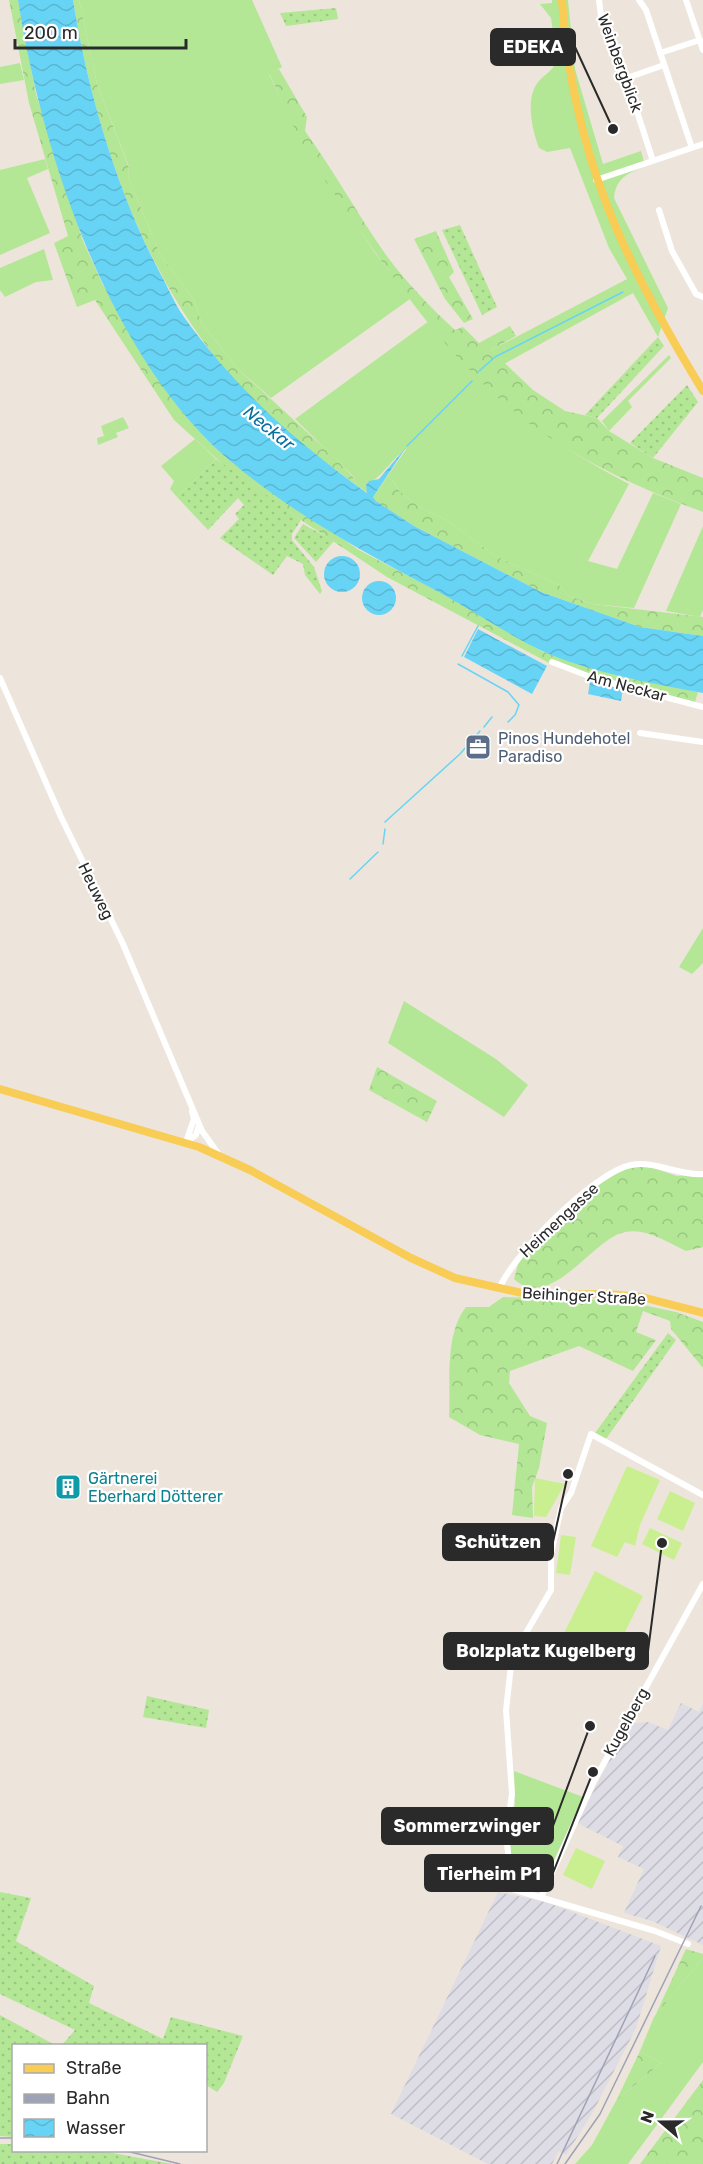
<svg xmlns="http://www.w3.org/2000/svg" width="703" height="2164" font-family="Rubik,sans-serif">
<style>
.industrial{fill:url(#industrial-furrows)}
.grass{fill:#b3e795}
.forest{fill:url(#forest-crowns)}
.garden{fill:url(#garden-dots)}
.pitch{fill:#caef90}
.water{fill:url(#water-waves)}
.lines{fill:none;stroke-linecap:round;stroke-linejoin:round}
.stream{stroke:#68d4f5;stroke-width:1.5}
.minor{stroke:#fff;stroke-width:6}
.major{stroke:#f8cc55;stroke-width:8}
.rail{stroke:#9ea2b6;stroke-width:1.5}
.labels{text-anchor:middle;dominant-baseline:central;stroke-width:4.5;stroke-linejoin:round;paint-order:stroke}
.street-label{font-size:16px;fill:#2a2a2a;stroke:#fff}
.service-label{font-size:16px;fill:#4e5e75;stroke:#fff;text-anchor:start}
.culture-label{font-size:16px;fill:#0d838f;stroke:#fff;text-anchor:start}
.water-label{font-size:18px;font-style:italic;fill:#0672a2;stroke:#fff}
.leader{fill:none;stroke:#2a2a2a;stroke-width:2}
.callout-dot{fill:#2a2a2a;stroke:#fff;stroke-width:2}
.callout{fill:#2a2a2a;stroke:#2a2a2a;stroke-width:2}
.callout-label{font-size:18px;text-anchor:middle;font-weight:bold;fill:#fff}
</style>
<defs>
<pattern id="industrial-furrows" width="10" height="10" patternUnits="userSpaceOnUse" patternTransform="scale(1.5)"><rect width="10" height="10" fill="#dedce5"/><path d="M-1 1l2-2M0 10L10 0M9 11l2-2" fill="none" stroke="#bfbdc5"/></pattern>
<pattern id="forest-crowns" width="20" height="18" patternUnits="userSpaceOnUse" patternTransform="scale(1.5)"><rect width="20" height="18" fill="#b3e795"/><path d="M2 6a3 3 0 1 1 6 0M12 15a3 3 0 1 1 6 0" fill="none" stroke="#9ac681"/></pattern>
<pattern id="garden-dots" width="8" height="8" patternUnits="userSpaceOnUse" patternTransform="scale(1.5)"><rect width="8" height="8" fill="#b3e795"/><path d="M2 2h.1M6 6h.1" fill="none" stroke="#9ac681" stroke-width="1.8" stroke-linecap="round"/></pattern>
<pattern id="water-waves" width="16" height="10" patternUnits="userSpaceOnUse" patternTransform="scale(1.5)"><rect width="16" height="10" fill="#68d4f5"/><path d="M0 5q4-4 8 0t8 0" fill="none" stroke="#5ab6d2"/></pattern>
</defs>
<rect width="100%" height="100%" fill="#ede5db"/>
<path class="industrial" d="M681,1703L699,1712L703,1703V1945L652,1921L624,1913L644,1869L618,1857L623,1846L577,1823L628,1724L648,1722L668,1730Z
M498,1892L546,1902L661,1946L636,2028L593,2112L566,2155L559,2151L552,2164H488L391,2114Z"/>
<path class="grass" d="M79,0H252L282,67L269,74L302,143L375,253L410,299L271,398L238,369L202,324L194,300L160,254L128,177L129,167L97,84Z
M552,0H568L575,69L603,164L641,151L645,166C627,174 616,178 614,198L668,308L658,337L633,293L504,364L491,350L627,279L609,248L570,148L547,152L539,148C532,129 525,99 538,82C545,74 554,70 557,60L551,18L540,4L552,3Z
M20,63L24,80L0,84V67Z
M45,159L48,169L27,178L50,233L0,255V170Z
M44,249L53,280L36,282L5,297L0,290V268Z
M429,321C491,394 543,440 629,484L588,561L617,569L653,493L681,504L634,608L593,604L569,596L559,585L495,556L448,521L421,508L400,492L392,479L376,501L373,497L407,448C391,459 384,476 366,485L368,493L356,485L354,477L295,419Z
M669,355L671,358L628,401L632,407L609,431L602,421Z
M123,417L129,428L116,433L118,437L98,445L97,438L104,436L101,426Z
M195,439L216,459L177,497L170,489L174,481L161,466Z
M703,526V610L700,617L666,611Z
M703,928V963L692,974L679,967Z
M404,1001L496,1059L528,1085L504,1117L388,1043Z
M514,1771L583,1797L540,1891L515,1889L510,1845V1827L515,1804Z
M703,1958V2062L628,2164H575L592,2145L616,2101L661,2063L640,2051L654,2017Z"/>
<path class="forest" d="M9,0H18L36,94L83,241L103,285L152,370L201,432L234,464L359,550L473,610L541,651L592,668L698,692L695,702L589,680L551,664L387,577L301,520L228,469L174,420L95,300L77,307L54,243L68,236L29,103Z
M73,0H79L97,84L129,168L128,177L160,254L194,300L202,324L238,369L331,454L354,478L356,485C327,463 297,442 270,417C154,309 98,153 73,0Z
M279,69L307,117L305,131C334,171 358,215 386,255C406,282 430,307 455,330L463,327L479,343L510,326L516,336L491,350L533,390L565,411L597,418L609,431L653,458L703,478V512C642,489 592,467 537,429C464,378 402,292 352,219C335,194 316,170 302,143C290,121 280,96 269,73Z
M436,231L454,272L449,277L473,319L464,323L445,299L414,239Z
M391,478L400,492L421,508L448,521L495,556L559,585L569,596L593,604L703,617V636L640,627L541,592L414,526L376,501Z
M377,1067L437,1101L427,1122L369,1090Z
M647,1166L677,1176L703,1174V1247L686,1251C666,1242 648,1228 625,1232C594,1237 551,1313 514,1279L519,1261L597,1186L623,1169Z
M503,1297L619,1300L676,1312L703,1322V1368L671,1329L670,1321L643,1311L636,1332L656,1340L633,1371L579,1346L510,1371L509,1383L530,1416L547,1423L539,1468L532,1487L533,1518L512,1515L519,1444L480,1435L449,1417C451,1383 444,1335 466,1307H489Z
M686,1949L703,1954V1958L655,2016Z
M640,2051L661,2063L616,2101Z
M703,2080V2164H640Z"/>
<path class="garden" d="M336,8L338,19L286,26L280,13Z
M460,225L497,307L482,315L442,230Z
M658,337L664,346L597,418L585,415Z
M687,385L698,402L653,458L630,443Z
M216,459L301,520L292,534V540L314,567L322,591L320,594L305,575L303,564L287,556L273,575L220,538L239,519L235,514L244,505L238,498L208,530L177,497Z
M303,524L334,541L316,562L294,538Z
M668,1333L676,1340L606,1439L595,1433Z
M147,1696L209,1710L206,1728L143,1717Z
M0,1892L31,1898L16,1941L94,1986L89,2003L163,2039L171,2017L243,2036L224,2083L217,2092L206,2085V2046L62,2045L75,2030L0,1994Z
M0,2015L55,2045L14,2046L13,2137L0,2136Z
M0,2144H13L14,2150L102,2151L172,2164H0Z"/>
<path class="pitch" d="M627,1466L660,1480L640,1525L635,1546L625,1542L617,1557L591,1546Z
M535,1478L565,1484L546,1517L534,1516Z
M670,1491L695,1503L683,1531L657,1519Z
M650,1528L682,1543L674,1560L642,1544Z
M561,1535L576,1537L570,1575L556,1573Z
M595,1571L643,1596L606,1670L558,1645Z
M576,1848L605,1861L592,1889L563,1875Z"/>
<path class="water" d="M18,0H73C88,93 116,189 160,273C168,287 174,303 184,317C235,388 296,442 367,493L366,485L369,481L379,479L407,446L373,497L376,501L414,526L541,592L640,627L703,636V693C655,684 584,671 540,650C504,632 470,609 435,590C365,553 295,515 234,464C110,362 42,154 18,0Z
M324 574a18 18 0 1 1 36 0a18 18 0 1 1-36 0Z
M362 598a17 17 0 1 1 34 0a17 17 0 1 1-34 0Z
M478,629L547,666L532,694L464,657Z
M590,682L623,689L621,701L588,694Z"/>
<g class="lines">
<path class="stream" d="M478,372L495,357L623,292
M407,446L472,381
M462,656L478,626
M458,664L508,692L519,705L515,715L508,722
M484,727L492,717
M385,822L460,754L480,731
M383,844L385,829
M350,879L378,852"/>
<path class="minor" d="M599,0L602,24L615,43L653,161
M639,0L646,10L692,148
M686,0L703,50
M660,53L700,40
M627,78L664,65
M596,180L703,144
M659,210L672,251L696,294L703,297
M552,662L593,678L703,707
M0,678L61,817L123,944L202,1131L220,1156
M640,733L703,742
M186,1142L194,1119L192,1111
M186,1142L196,1135L199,1125
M499,1289C513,1255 593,1173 631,1165C655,1160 678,1176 703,1174
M541,1897L593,1783L703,1584
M688,1944L655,1931L512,1889L506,1834L512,1794L506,1710L512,1657L551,1590V1554L561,1508L571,1493L591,1434L703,1495"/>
<path class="major" d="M562,0C572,153 624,262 703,391
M0,1089L199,1147L250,1170L411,1258L455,1278L531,1295L607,1294L642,1297L703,1313"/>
<path class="rail" d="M0,2138H14
M122,2150L180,2164
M557,2164L655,1956
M565,2164L600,2114L701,1906"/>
</g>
<defs>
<g id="office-square" transform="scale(1.35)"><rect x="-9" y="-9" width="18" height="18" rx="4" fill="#5c6f8a" stroke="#fff"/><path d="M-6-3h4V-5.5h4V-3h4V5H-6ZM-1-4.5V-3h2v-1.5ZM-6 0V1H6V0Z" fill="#fff"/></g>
<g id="building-square" transform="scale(1.35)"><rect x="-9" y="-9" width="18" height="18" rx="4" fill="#0f9aa8" stroke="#fff"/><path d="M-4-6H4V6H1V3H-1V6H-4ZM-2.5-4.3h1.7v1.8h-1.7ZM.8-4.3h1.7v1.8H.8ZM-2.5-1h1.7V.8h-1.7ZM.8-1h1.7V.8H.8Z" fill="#fff"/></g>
</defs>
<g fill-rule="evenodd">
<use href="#office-square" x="478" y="747"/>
<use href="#building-square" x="68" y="1487"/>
</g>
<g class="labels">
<g class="street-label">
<text transform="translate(620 63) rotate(70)">Weinbergblick</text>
<text transform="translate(627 686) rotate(15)">Am Neckar</text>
<text transform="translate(96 891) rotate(64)">Heuweg</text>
<text transform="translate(559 1220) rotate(-43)">Heimengasse</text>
<text transform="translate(584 1296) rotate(3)">Beihinger Straße</text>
<text transform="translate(626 1722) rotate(-61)">Kugelberg</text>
</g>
<g class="service-label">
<text x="498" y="738">Pinos Hundehotel<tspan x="498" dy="18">Paradiso</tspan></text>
</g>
<g class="culture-label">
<text x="88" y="1478">Gärtnerei<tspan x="88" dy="18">Eberhard Dötterer</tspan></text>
</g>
<g class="water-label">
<text transform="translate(269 428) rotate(39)">Neckar</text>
</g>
</g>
<path class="leader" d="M613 129L575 47M568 1474L553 1542M662 1543L648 1651M590 1726L553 1826M593 1772L553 1873"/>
<g class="callout-dot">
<circle cx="613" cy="129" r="6"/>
<circle cx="568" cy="1474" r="6"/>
<circle cx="662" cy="1543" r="6"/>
<circle cx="590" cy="1726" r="6"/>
<circle cx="593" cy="1772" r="6"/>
</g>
<g class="callout">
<rect x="491" y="29" width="84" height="36" rx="6"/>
<rect x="443" y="1524" width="110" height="36" rx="6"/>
<rect x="444" y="1633" width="204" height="36" rx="6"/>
<rect x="382" y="1808" width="171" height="36" rx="6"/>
<rect x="425" y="1855" width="128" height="36" rx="6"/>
</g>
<g class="callout-label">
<text x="533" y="53">EDEKA</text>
<text x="498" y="1548">Schützen</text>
<text x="546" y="1657">Bolzplatz Kugelberg</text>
<text x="467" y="1832">Sommerzwinger</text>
<text x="489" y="1880">Tierheim P1</text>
</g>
<rect x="12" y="2044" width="195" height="108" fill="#ffffff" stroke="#aaaaaa" stroke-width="1.5"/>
<rect x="24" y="2064" width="30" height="9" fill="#f8cc55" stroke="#aaaaaa" stroke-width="1.5"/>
<text x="66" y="2074" font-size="18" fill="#2a2a2a">Straße</text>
<rect x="24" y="2094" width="30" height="9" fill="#9ea2b6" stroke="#aaaaaa" stroke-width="1.5"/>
<text x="66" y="2104" font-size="18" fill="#2a2a2a">Bahn</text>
<rect x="24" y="2119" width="30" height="18" fill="url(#water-waves)" stroke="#aaaaaa" stroke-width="1.5"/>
<text x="66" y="2134" font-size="18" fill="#2a2a2a">Wasser</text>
<g transform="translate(661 2122) rotate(290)" stroke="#ffffff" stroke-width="4.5" paint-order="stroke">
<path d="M0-4.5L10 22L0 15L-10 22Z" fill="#2a2a2a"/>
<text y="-9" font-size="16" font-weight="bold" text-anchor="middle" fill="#2a2a2a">N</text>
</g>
<path d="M15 39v9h171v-9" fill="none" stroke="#2a2a2a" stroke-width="3"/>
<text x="24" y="39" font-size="18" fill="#2a2a2a" stroke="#ffffff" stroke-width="4.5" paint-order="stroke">200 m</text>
</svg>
